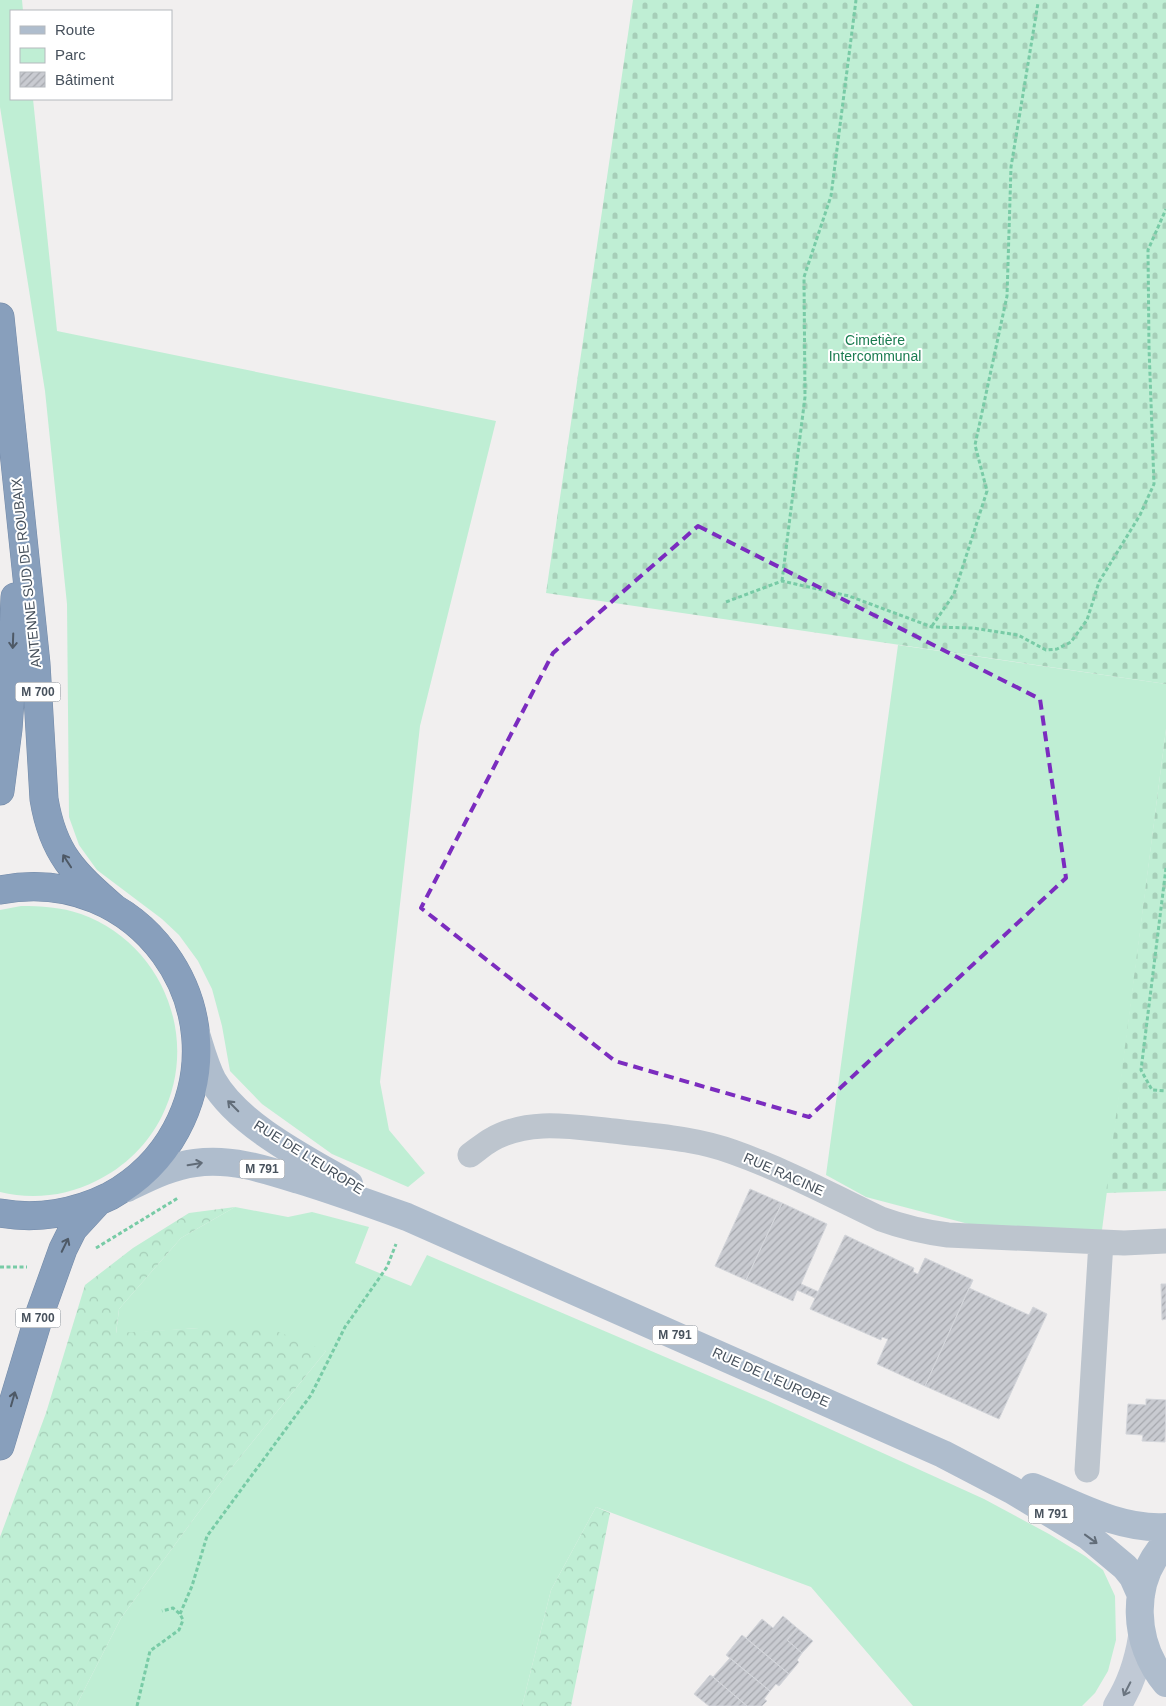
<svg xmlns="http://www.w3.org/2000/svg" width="1166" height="1706" font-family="Helvetica,sans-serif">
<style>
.green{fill:#bfeed4}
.forest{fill:url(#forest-crowns)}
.cemetery{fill:url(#cemetery-stones)}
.building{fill:url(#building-hatch);stroke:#d3d5da}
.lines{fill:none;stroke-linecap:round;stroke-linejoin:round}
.highway-casing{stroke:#738aa8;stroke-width:29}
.path{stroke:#78cba6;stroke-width:3;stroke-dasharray:4 2.5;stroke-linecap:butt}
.street{stroke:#bdc5ce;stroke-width:25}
.secondary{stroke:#c0c9d5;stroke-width:28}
.primary{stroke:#afbdcd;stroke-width:28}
.highway{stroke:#889fbc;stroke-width:28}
.oneway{stroke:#4e5966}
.oneway2{stroke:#616c78}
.oneway3{stroke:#6b7580}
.marked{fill:none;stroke:#7b2cbf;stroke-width:4;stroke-dasharray:10 6;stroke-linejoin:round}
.labels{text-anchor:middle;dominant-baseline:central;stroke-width:4;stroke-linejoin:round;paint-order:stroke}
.shield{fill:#fff;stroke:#7e858d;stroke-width:1}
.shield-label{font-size:12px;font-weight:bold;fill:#47515c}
.park-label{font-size:14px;fill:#1a7c50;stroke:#fff}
.street-label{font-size:14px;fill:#47515c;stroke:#fff}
</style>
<defs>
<pattern id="forest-crowns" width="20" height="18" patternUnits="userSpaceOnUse" patternTransform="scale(1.25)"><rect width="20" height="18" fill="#bfeed4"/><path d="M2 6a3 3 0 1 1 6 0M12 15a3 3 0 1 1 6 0" fill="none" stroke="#a6ceb8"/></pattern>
<pattern id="cemetery-stones" width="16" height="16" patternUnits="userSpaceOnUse" patternTransform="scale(1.25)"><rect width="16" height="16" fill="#bfeed4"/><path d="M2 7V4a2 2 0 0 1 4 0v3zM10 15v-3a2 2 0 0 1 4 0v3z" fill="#a6ceb8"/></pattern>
<pattern id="building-hatch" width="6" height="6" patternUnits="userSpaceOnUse" patternTransform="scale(1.25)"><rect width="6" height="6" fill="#c9cbd1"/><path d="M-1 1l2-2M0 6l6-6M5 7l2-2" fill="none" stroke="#a5a7ad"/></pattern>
</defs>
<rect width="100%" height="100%" fill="#f1efef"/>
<path class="green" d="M0,0H22L23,11H11V99H33L57,331L496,421L420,726L380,1082L389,1130L425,1173L408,1187L332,1154L262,1104L230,1071L222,1026L212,989L198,961L179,935L162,919L97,870L79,845L69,817L67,604L45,391L0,107Z
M898,645L1166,684V729L1102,1230L980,1227L866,1197L826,1175Z
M21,906C41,906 61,907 81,914C162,943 201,1038 162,1116C148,1144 125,1167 96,1181C67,1196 32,1200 0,1192V910Z
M235,1207L288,1217L312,1212L369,1227L355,1263L411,1286L427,1255L766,1400L984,1499L1049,1534L1085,1556L1103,1570L1115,1596L1116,1640L1108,1671L1095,1693L1082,1706H913L811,1587L596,1507L551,1590L522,1706H76L121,1618L229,1471L326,1351L199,1328L116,1334L119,1309L181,1238Z"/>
<path class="forest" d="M235,1207L181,1238L119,1309L116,1333L199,1328L271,1329L326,1351L229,1471L121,1618L76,1706H0V1537L46,1413L85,1285L133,1248L189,1213Z
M596,1507L610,1513L571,1706H522L551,1590Z"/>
<path class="cemetery" d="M633,0H1166V684L546,593Z
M1166,729V1191L1106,1193Z"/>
<path class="building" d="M750,1189L782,1203L746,1280L715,1266Z
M782,1203L827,1224L801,1284L819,1292L815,1298L797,1290L793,1301L746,1280Z
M845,1235L914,1268L913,1272L918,1274L925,1258L973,1280L925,1386L877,1364L888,1339L882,1337L881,1340L810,1309Z
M1161,1284H1166V1319L1162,1320Z
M969,1288L1029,1315L1033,1307L1047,1314L999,1419L925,1386Z
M1146,1399L1166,1400L1165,1442L1142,1441L1143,1435L1126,1434L1128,1404L1146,1405Z
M783,1616L797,1628L787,1640L802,1653L797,1660L799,1662L789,1674L746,1638L762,1619L773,1628Z
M797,1628L813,1641L802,1653L787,1640Z
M742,1635L789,1674L779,1686L776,1684L770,1691L726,1655Z
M730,1658L770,1691L764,1699L767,1701L762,1706H747L713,1677Z
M710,1675L713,1677L747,1706H709L694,1694Z"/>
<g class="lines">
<g class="highway-casing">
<path id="highway" d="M0,317L36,664L44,799C53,854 74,873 114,908
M0,791L8,729L12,672L15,597
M0,890C138,863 242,1007 176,1130C161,1158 137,1181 110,1196C76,1213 37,1220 0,1213
M0,1446L40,1313L63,1249L73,1229L96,1204"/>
</g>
<path class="path" d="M782,581L805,397L804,277L831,196L856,0
M726,602L782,581L849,596L932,627L973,628L1018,635L1046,650L1057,649L1071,642L1087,620L1099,582L1140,515L1154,484L1149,348L1148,250L1166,209
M932,626L954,594L987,491L975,445L1007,296L1011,167L1038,3
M1166,868L1141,1070L1152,1090L1166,1091
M96,1248L178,1198
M0,1267H27
M180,1614L192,1586L207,1536L311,1395L345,1327L387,1267L396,1244
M137,1706L150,1651L179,1630L183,1620L180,1614L173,1608L162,1611"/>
<path class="street" d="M470,1155C477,1150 484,1144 491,1140C529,1118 573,1127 614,1131C654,1136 695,1138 733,1152C784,1170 833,1196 881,1219C903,1227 924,1232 948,1235L1124,1243L1166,1241
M1087,1470L1101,1242"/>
<path class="secondary" d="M1117,1706C1131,1684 1138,1663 1142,1637"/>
<path class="primary" d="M196,1034C201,1050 205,1066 213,1081C238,1125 306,1159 349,1184
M127,1188C148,1178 171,1166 195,1163C231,1158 264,1169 299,1180C335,1191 371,1204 407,1217L943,1454L1012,1490L1088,1536L1125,1567L1133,1577L1141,1595
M1033,1487C1075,1504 1119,1530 1166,1527
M1166,1543C1129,1582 1133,1644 1166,1683"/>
<use href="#highway" class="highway"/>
</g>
<defs><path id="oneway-shaft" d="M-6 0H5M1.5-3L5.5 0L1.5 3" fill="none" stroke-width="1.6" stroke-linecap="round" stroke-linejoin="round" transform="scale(1.25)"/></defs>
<g class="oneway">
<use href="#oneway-shaft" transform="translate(13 641) rotate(92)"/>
<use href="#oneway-shaft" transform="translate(67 861) rotate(-123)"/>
<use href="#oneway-shaft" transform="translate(65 1245) rotate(-64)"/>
<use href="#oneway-shaft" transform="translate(13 1399) rotate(-74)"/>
</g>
<g class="oneway2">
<use href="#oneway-shaft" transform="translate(233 1106) rotate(-135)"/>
<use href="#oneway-shaft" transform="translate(195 1164) rotate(-9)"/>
<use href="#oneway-shaft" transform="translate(1091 1539) rotate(36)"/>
</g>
<use class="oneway3" href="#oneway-shaft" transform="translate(1127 1689) rotate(117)"/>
<path class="marked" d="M698,526L1040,699L1066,878L809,1117L615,1061L421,908L553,653Z"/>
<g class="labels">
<g class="shield">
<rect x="15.5" y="682.5" width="45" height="19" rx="4"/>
<rect x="239.5" y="1159.5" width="45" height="19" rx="4"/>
<rect x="15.5" y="1308.5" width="45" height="19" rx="4"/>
<rect x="652.5" y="1325.5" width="45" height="19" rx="4"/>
<rect x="1028.5" y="1504.5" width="45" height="19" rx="4"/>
</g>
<g class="shield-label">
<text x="38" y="692">M 700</text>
<text x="262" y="1169">M 791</text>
<text x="38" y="1318">M 700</text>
<text x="675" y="1335">M 791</text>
<text x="1051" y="1514">M 791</text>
</g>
<g class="park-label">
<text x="875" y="340">Cimetière<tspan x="875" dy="16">Intercommunal</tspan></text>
</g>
<g class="street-label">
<text transform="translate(26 573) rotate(-96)">ANTENNE SUD DE ROUBAIX</text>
<text transform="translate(309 1157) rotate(32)">RUE DE L'EUROPE</text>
<text transform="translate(784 1174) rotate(24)">RUE RACINE</text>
<text transform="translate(771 1377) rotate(24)">RUE DE L'EUROPE</text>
</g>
</g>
<rect x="10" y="10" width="162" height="90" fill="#ffffff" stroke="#b5b9be"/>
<rect x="20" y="26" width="25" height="8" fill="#afbdcd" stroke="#b5b9be"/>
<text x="55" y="35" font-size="15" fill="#47515c">Route</text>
<rect x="20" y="48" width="25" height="15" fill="#bfeed4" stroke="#b5b9be"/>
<text x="55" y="60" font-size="15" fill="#47515c">Parc</text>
<rect x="20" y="72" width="25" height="15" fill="url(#building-hatch)" stroke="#b5b9be"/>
<text x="55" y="85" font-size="15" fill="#47515c">Bâtiment</text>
</svg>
